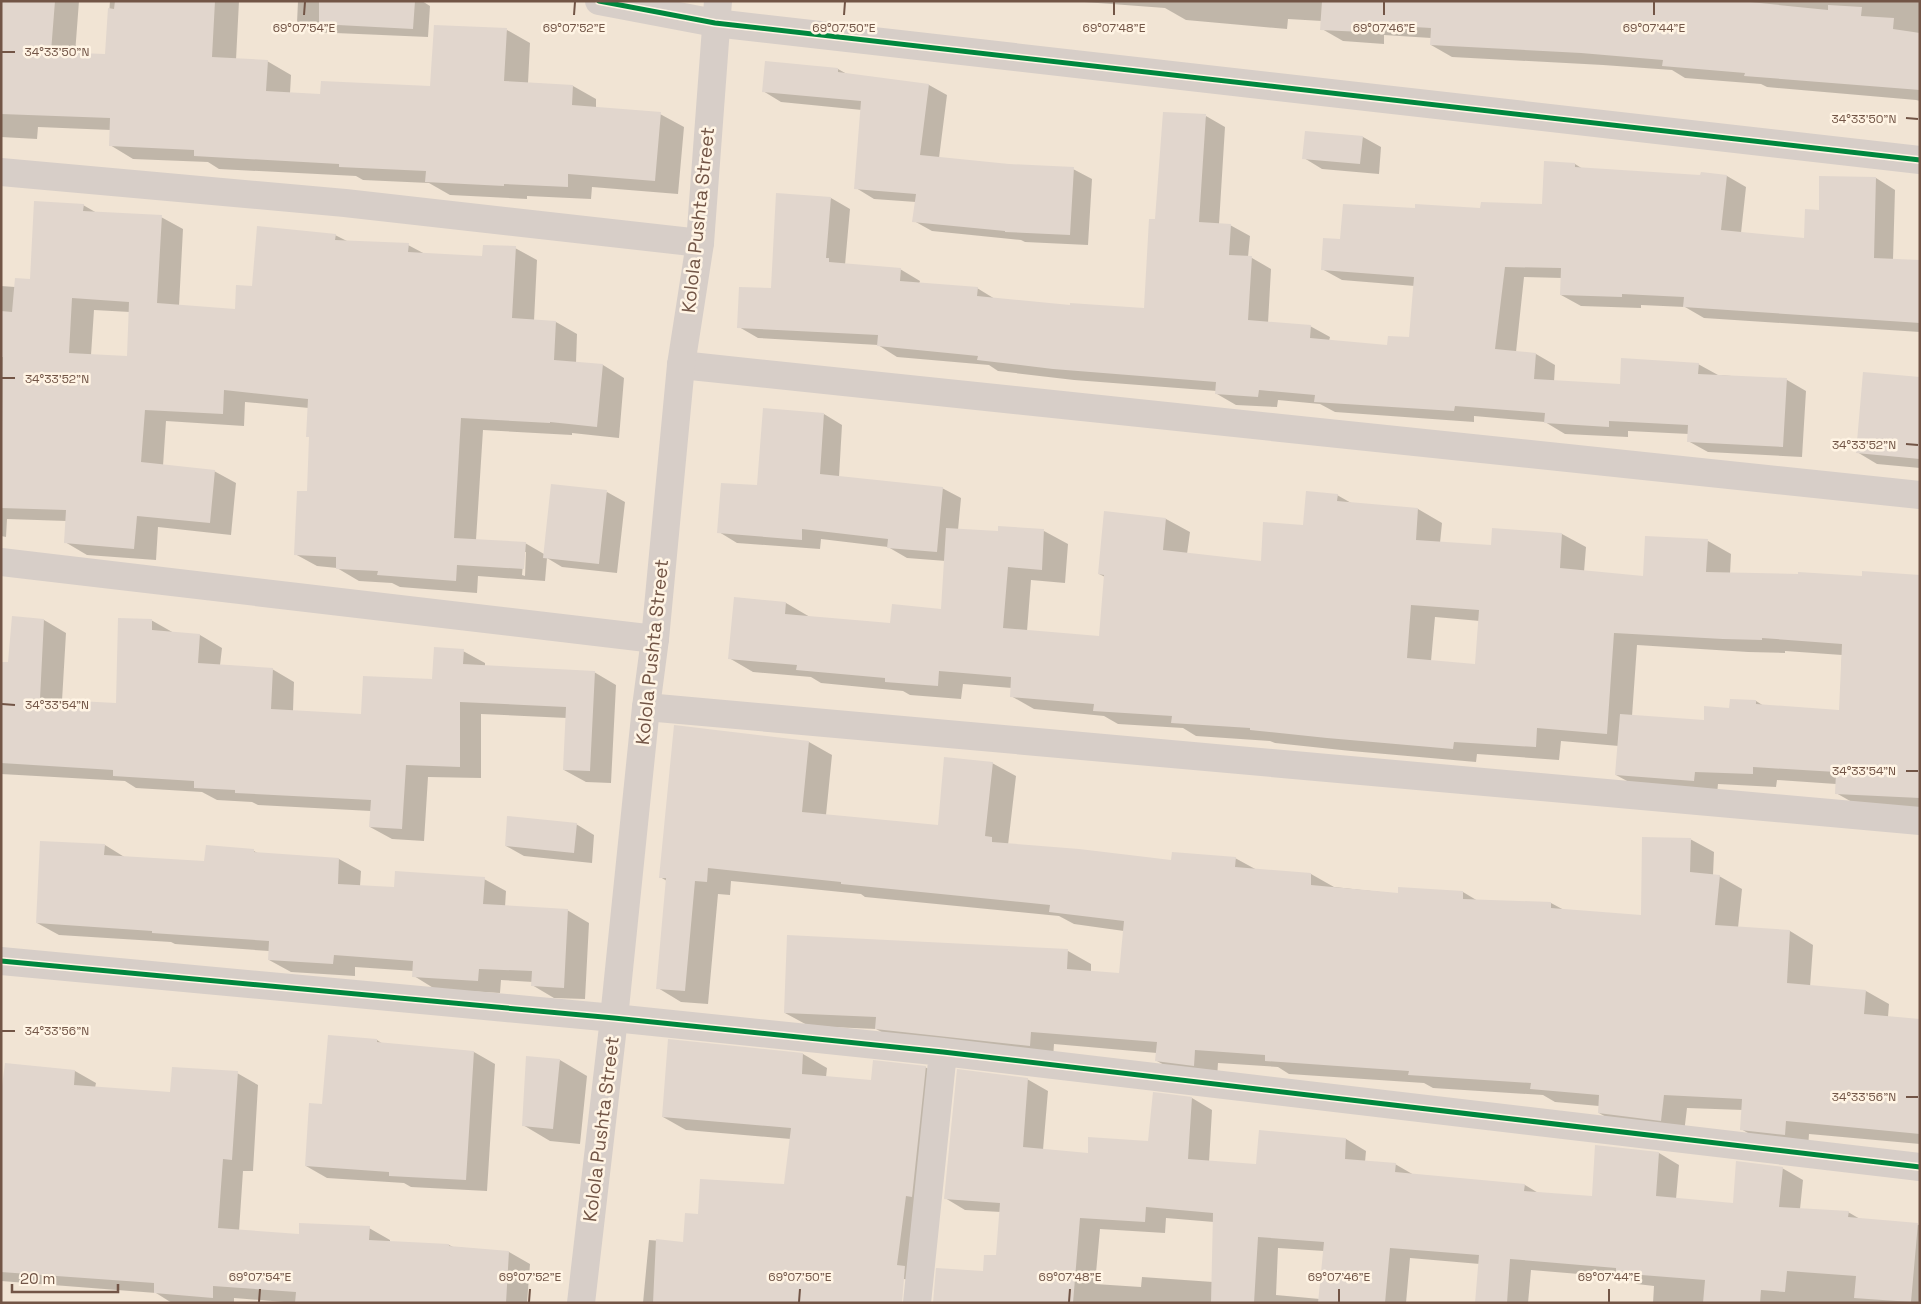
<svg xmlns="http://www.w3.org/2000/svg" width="1921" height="1304" font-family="'Space Grotesk',sans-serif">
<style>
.residential{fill:#f1e4d4}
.shadow{fill:#0003;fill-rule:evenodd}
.building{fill:#e1d6cd;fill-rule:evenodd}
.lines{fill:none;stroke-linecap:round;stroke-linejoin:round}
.street{stroke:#d7cec8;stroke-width:28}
.secondary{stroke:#d7cec8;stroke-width:28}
.cycleway-casing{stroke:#fff4e4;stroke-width:8}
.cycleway{stroke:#00873e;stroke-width:5}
.ticks{fill:none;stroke:#725546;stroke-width:2}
.labels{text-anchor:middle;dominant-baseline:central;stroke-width:5;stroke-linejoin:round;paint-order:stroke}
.street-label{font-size:19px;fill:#725546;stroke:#fff4e4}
.ticks-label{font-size:12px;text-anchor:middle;fill:#725546;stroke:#fff4e4;stroke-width:5;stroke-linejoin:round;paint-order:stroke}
</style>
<rect width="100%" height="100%" fill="#f5efe5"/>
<path class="residential" d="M1,1H1920V1303H1Z"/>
<path class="shadow" d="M1,1H79L75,54L106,56L110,1H239L236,60L267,61L291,75L290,93L321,95L432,87L507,30L530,43L528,83L573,86L596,99V109L660,114L684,127L678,194L592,187L591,199L527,196V199L450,195L429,183L363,180L356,176L219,169L208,162L133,159L110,145L111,130L38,127L37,139L1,137Z
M298,1H422L430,6L428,37L312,32L297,23Z
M1071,1H1920V101L1916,100L1767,87L1761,84L1685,78L1672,70L1603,65L1452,57L1431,45V38L1384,35V44L1343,41L1322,29V21L1288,19L1287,29L1186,20L1165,8Z
M838,69L847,74L929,85L947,95L939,158L1009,166L1073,169L1092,179L1088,245L1025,242L1021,240L932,231L914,221L916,202L874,199L856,188L862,110L781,102L763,91Z
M1206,116L1225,127L1219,224L1230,225L1250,236L1248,257L1252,258L1271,269L1268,323L1310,326L1330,337L1329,341L1388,347L1410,338L1415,286L1342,280L1322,269L1342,241L1416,209H1482L1543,205L1575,164L1583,169L1701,177L1702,173L1727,176L1746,187L1741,233L1805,239L1820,211L1876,178L1895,190L1893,260L1920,262V332L1704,318L1685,307L1641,305V308L1581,306L1561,295L1562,278L1524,277L1516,352L1536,354L1555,365L1554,382L1621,385L1698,364L1718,375L1787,380L1806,391L1802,457L1708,452L1688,441L1689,434L1628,431V437L1565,434L1545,422L1474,416V422L1335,412L1320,404L1278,400L1277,407L1236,405L1217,394V391L1074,380L998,371L989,365L897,357L878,345L758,338L739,327L772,289L831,198L850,209L845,265L900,269L920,281L919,284L977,288L995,299L1071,307L1145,310L1156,220Z
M1363,137L1381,147L1379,174L1322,169L1304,158Z
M83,205L97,213L161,217L183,229L179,306L236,310L253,287L335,235L347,241L408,245L425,254L484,257L515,248L537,260L534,321L556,322L577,334L576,363L603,365L624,378L619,438L572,433V435L483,430L476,540L525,543L544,554L607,492L625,502L617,573L562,567L547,558L545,581L478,576L477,593L400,587L392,583L359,581L337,568L317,566L295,554L308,493L311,438L308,436L309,408L245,402L244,426L166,421L163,466L214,471L236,483L231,535L158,527L156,560L87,555L65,542L67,521L7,519L6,537L1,536V286L15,287L32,280ZM94,310L130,312L129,358L91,355ZM524,552H526L525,576L522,575Z
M1920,379V468L1877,464L1857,452Z
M824,414L842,425L839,477L942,488L961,498L958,530L999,532V528L1044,531L1068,544L1065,583L1031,580L1027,631L1100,637L1105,577L1099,574L1106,513L1166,519L1190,532L1187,554L1262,563L1337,495L1353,504L1418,509L1442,523L1440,543L1492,546L1493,529L1562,534L1586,547L1584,572L1644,577L1708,541L1731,554L1730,574L1863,578L1920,576V810L1859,806L1836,793V784L1777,780L1776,787L1718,784L1717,794L1640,788L1616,775L1619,746L1561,741L1559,760L1477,754L1476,762L1351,751L1275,743L1270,741L1196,736L1183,728L1118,724L1104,716L1034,709L1011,696L1012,688L963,684L961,699L910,695L903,691L821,683L811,677L753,672L729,658L735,598L786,603L810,617L891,625L942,610L946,561L907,558L888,547L821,539L820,549L737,543L719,532ZM1435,617L1480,621L1476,666L1431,661ZM1637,645L1748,652L1785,653V651L1842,655L1840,711L1764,706L1756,701L1730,709L1705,721L1632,716Z
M13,617L44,620L66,633L62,701L117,704L151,620L174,633L200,635L222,648L220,665L272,669L294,682L293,711L363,715L433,680L463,651L485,663V667L594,672L616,685L611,783L586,782L564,770L567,718L481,714V778L428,777L424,841L392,839L370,827L371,811L258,805L252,802L217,800L202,792L136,788L125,781L1,774V663H9Z
M809,742L832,755L826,815L939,826L992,763L1016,776L1008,845L1172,861L1235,858L1257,870L1311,874L1334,887L1399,894L1463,892L1478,901L1551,903L1564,910L1642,916L1690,839L1714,852L1713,875L1719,876L1742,889L1738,928L1790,931L1813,945L1810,987L1866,991L1889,1004L1888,1017L1920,1020V1144L1809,1134L1808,1148L1765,1143L1741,1129L1743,1110L1687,1108L1684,1133L1622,1126L1599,1113V1106L1555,1102L1543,1095L1433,1088L1424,1083L1289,1074L1278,1067L1218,1063L1217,1078L1180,1074L1157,1061V1053L1054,1044L1053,1059L900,1042L876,1029L809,1026L785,1013L789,937L1068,951L1091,964V972L1120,974L1124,931L1074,924L1059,916L865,897L861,894L731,881L730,895L718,894L708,1004L681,1002L658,988L667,881L660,877Z
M576,824L594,835L592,863L524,856L506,846Z
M105,845L126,858L205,862L254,851L259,854L339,859L361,871L360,886L396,889L484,879L506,891L505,907L567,910L589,923L585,999L554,998L532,985L533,982L501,980L500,993L435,989L414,976V971L355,967V976L291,972L269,960V951L175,944L171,942L59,935L37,923Z
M377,1040L383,1044L474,1052L495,1064L487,1191L411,1187L404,1183L327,1178L306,1166L323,1105Z
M669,1041L803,1054L827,1068L826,1077L873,1081L925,1067L949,1081L920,1281L879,1276L878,1303H643L649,1240L685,1243L699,1216L785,1186L791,1139L686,1130L663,1117Z
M560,1060L587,1076L580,1144L550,1141L523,1125Z
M6,1064L75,1071L96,1083L95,1088L171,1093L237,1073L258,1085L253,1171H243L239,1231L300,1235L369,1228L390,1240V1242L449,1245L453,1247L509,1252L530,1264L527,1303H296L234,1298V1303H172L156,1293L1,1281V1106Z
M1027,1079L1048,1091L1043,1150L1089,1154L1150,1142L1192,1098L1212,1110L1209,1162L1257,1166L1260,1132L1346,1139L1366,1151L1365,1162L1395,1164L1414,1175L1525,1185L1540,1194L1593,1198L1659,1153L1679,1165L1676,1199L1734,1204L1782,1168L1803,1180L1800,1209L1848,1212L1860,1219L1920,1225V1303H1653L1654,1286L1637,1284L1627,1278L1531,1270L1528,1303H1477L1480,1264L1410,1258L1406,1303H935L984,1273L997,1257L1001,1212L965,1210L945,1198ZM1166,1218L1214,1222L1213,1282L1142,1277L1141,1287L1095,1284L1100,1229L1165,1233ZM1278,1248L1324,1251L1320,1299L1276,1295Z"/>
<path class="building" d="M1,1H55L51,52L105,54L108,8L114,9L115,1H215L212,57L268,60L266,91L320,94L321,81L430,86L434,25L507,28L504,81L573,85L572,105L661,112L655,181L568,174V187L504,184V186L425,182L426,171L339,167V164L194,156V150L109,146L110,118L1,114Z
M319,1H415L413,29L319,24Z
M1322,1H1740L1828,10V5L1862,7L1861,16L1894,18L1893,29L1920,33V90L1744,76L1745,73L1662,66L1663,60L1581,53L1430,45L1431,28L1363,24V32L1320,30Z
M765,61L838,68V72L929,84L920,155L1009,164L1074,167L1070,235L1005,232V231L912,222L916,194L854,189L861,101L762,92Z
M1163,112L1206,114L1199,222L1231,224L1229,255L1252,256L1248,320L1311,325L1310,338L1387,345L1388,336L1409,337L1414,277L1321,270L1323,238L1340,239L1343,204L1415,208V204L1480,208L1481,202L1542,204L1544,161L1575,163V167L1700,175L1701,172L1727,175L1721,230L1804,238L1805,209L1819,210V176L1876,177L1874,258L1920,260V323L1683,307L1684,297L1622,294V297L1560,295L1561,268L1505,267L1495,349L1536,353L1534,379L1620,384L1621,358L1699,363L1698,374L1787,378L1783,447L1687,442L1688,425L1609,421V427L1544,423L1545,413L1455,406L1454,411L1314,402L1315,395L1259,390L1258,397L1215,394L1216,382L1053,369L977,360L978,356L877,346L878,335L737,328L739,287L771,288L776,193L831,197L826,258H829V262L901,268L900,281L978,287L977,296L1070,305V303L1144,308L1149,219H1155Z
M1305,131L1363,136L1360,164L1302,159Z
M34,201L84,204L83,211L162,215L157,303L235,309L236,285L252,286L257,226L336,234L335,240L409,243L408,252L482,256L483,245L516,246L512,318L556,321L554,360L603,364L597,427L550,422V423L461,418L454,538L526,542L524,569L457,565L456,581L377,575L378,571L336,569V557L294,555L297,491H307L309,437H306L308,399L224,390L223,414L145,410L141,462L215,470L210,523L137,516L134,549L64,543L66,510L1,508L3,357H1V311L12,312L15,278L30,279ZM72,298L129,302L127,356L69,353Z
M1863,372L1920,377V459L1856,453Z
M763,408L824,413L820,474L943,487L937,552L887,548L888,539L802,529V540L717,533L721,483L757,485Z
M551,484L607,490L599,564L543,558Z
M1306,491L1338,494L1337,501L1418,508L1416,540L1491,545L1492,528L1562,533L1560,568L1643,576L1645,536L1708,539L1706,572L1798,574V572L1862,576V571L1920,575V798L1835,794L1836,772L1753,767V774L1695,772L1694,781L1615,775L1620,714L1704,720V706L1729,708L1730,699L1756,700V704L1839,710L1842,644L1762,638V640L1723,639L1614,633L1607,734L1537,728L1536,747L1454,742L1453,749L1327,738L1250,730V728L1171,723L1172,716L1093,711L1094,704L1010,697L1011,677L939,671L938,686L885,682V678L796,670L797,665L728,659L734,597L786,602L785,614L890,623L892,604L941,609L946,528L998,531V526L1044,529L1042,570L1008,567L1003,628L1099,636L1104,575L1098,574L1104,511L1166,518L1163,550L1261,561L1263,522L1303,525ZM1411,605L1479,610L1475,664L1407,658Z
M12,616L44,619L40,699L116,703L118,618L152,619V630L200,634L198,663L273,668L271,709L361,714L363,676L432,679L434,647L464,649L463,664L595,671L590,771L563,770L566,707L460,702V767L406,765L402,829L369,827L371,800L235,793V790L194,788V781L113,776V770L1,763V662H8Z
M674,725L809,741L802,812L938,825L944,757L993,762L985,836L992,837V842L1079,849L1171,860L1172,852L1236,857L1235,867L1311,873V885L1398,893V887L1463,891V899L1551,902V908L1641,915L1642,837L1691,838L1690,872L1720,875L1715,925L1790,930L1787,983L1866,990L1864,1014L1920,1019V1134L1786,1121L1785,1135L1740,1130L1742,1099L1664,1095L1661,1121L1598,1113L1599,1095L1530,1089L1531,1083L1408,1075L1409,1071L1265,1061V1055L1195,1050L1194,1066L1155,1061L1157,1042L1031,1032L1030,1046L875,1029L876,1017L784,1013L787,935L1068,949L1067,969L1119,973L1124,921L1049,912L1050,905L841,884V882L708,868L707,882L695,881L685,991L656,989L666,878H659Z
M507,816L577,823L574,853L505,846Z
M40,841L105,844L104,855L204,861L206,845L254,849V852L339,858L338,884L394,887L395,871L485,877L483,904L568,909L564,988L531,986L532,971L479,969L478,981L412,977L413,961L334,955L333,964L268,960L269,941L152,933V931L36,923Z
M328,1035L377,1039V1042L474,1051L466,1180L389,1176V1172L305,1166L309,1103L322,1104Z
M668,1039L803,1053L802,1074L871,1080L873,1060L926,1066L912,1197L906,1196L897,1265L905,1266L902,1303H653L656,1239L683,1242L685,1213L698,1214L700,1179L784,1184L791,1128L662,1117Z
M526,1056L560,1059L553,1129L522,1126Z
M5,1063L75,1070L74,1085L170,1092L172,1067L238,1071L232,1160L223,1159L218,1228L299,1234V1223L370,1226L369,1240L449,1244V1246L509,1251L506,1303H295L296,1292L213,1286V1298L154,1293V1283L1,1272V1094Z
M957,1069L1028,1078L1023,1147L1088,1153V1137L1148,1141L1153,1092L1192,1097L1188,1159L1256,1164L1259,1130L1346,1138L1345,1159L1396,1163L1395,1172L1525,1184L1524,1191L1592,1196L1595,1145L1659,1152L1656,1196L1733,1203L1736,1161L1783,1167L1779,1207L1849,1211L1848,1217L1918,1223L1911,1302L1854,1298L1856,1276L1787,1271L1785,1292L1761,1290L1760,1303H1703L1705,1280L1616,1273V1268L1510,1259L1507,1303H1475L1479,1255L1390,1248L1385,1303H1318L1324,1242L1258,1237L1254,1303H1211L1213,1213L1146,1207L1145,1222L1080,1218L1073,1303H933L936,1268L983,1271L984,1255H996L1000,1203L944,1199Z"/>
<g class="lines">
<path class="street" d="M599,1L715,23L1920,160
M1,172L345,203L700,243
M681,365L1920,495
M1,562L655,639
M646,707L1920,821
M1,961L614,1018L943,1052L1920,1167
M917,1303L943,1052"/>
<path class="secondary" d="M581,1303L614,1018L646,707L655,639L681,365L700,243L718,1"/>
<g class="cycleway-casing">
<path id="cycleway" d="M599,1L715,23L1920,160
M1,961L614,1018L943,1052L1920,1167"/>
</g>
<use href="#cycleway" class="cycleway"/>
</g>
<path class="ticks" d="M304,15L305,2M574,15L575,2M844,15L845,2M1114,15V2M1384,15V2M1654,15V2M2,52H15M1906,118L1918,119M2,378H15M1906,444L1918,445M2,704L15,705M1906,771H1918M2,1031H15M1906,1097H1918M259,1302L260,1289M529,1302L530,1289M799,1302L800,1289M1069,1302L1070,1289M1339,1302V1289M1609,1302V1289"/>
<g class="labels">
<g class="street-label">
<text transform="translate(698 220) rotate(-84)">Kolola Pushta Street</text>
<text transform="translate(652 652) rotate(-84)">Kolola Pushta Street</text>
<text transform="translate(601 1129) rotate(-83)">Kolola Pushta Street</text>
</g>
</g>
<g class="ticks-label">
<text x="304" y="32">69°07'54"E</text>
<text x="574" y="32">69°07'52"E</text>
<text x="844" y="32">69°07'50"E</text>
<text x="1114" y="32">69°07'48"E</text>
<text x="1384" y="32">69°07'46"E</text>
<text x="1654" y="32">69°07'44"E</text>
<text x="57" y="56">34°33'50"N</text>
<text x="1864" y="123">34°33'50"N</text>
<text x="57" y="383">34°33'52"N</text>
<text x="1864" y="449">34°33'52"N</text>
<text x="57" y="709">34°33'54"N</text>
<text x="1864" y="775">34°33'54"N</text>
<text x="57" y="1035">34°33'56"N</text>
<text x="1864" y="1101">34°33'56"N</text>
<text x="260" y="1281">69°07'54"E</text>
<text x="530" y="1281">69°07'52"E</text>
<text x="800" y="1281">69°07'50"E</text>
<text x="1070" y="1281">69°07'48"E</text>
<text x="1339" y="1281">69°07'46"E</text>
<text x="1609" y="1281">69°07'44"E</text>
</g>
<rect width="1921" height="1304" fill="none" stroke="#725546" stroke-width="5"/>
<path d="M12 1284v8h106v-8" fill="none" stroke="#725546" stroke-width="2.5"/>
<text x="20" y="1284" font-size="15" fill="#725546" stroke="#fff4e4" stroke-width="4" paint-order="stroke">20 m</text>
</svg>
